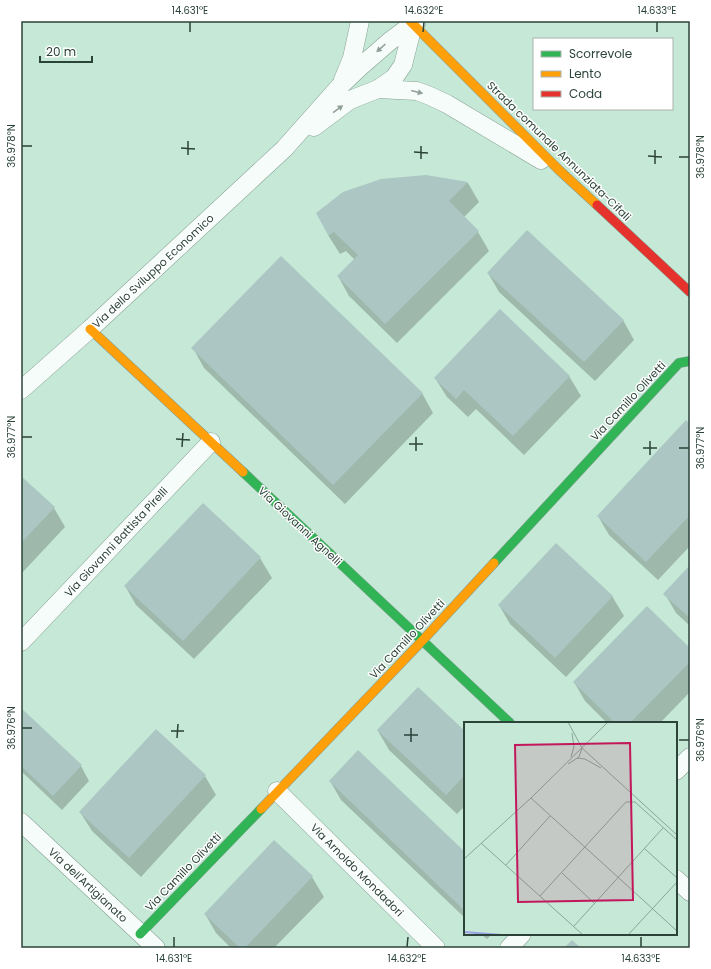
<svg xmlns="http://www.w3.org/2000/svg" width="711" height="969" font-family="Poppins,sans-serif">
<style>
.shadow{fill:#0003}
.building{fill:#abc6c3}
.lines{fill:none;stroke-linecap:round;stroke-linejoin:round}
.street-casing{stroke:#869f93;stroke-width:19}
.fast-casing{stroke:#869f93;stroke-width:10}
.slow-casing{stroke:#869f93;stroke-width:10}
.jam-casing{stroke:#869f93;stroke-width:10}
.street{stroke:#f6fcf9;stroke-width:18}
.fast{stroke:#30b455;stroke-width:9}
.slow{stroke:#ff9f0a;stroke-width:9}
.jam{stroke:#e5322d;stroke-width:9}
.oneway{fill:#90a098}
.ticks{fill:none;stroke:#2b4338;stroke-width:1.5}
.labels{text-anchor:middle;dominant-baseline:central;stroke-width:3;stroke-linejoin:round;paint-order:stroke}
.street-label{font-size:11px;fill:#2b4338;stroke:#fff}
.inset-river{fill:none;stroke:#9ba2e3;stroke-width:2}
.inset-road{fill:none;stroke:#88a697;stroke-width:1}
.view{fill:#c2185b;fill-opacity:0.15;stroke:#c2185b;stroke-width:2}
.inset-edge{fill:none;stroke:#2b4338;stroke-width:2}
.neatline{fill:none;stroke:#2b4338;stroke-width:1.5}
.ticks-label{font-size:10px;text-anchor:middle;fill:#2b4338}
</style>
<rect width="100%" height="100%" fill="#c6e8d7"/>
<path class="shadow" d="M426,176L468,183L479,202L464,217L478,232L489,251L397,343L349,296L338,276L355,260L346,251L340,254L328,235Z
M488,273L623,320L634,340L595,381L499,292Z
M193,348L422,393L433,413L345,504L204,368Z
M569,376L581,396L524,455L476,409L468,417L447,397L435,378Z
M690,425V546L658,580L609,535L598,516Z
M21,477L54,508L65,527L21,574Z
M203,504L260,558L272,578L194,659L136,605L125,586Z
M690,567V626L676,613L665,594Z
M612,596L624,616L566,677L510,624L499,605Z
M690,649V692L660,723H607L585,701L574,682Z
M21,709L81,766L89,781L62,810L21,771Z
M378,731L465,733V806L457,814L389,750Z
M205,776L216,795L141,877L92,831L80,812Z
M330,781L465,854V918L341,800Z
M274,841L312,877L324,897L274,948H231L216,933L205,914Z
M481,934H492L487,939Z"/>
<path class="building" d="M426,175L468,182L449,201L479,231L385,324L337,276L358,255L334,232L328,235L316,213L343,192L381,179Z
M527,230L624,320L584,362L487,273Z
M281,256L423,393L333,485L191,348Z
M500,309L570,376L513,436L464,390L456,399L434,378Z
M686,420L690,424V515L646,562L597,516Z
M21,476L55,507L21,543Z
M203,503L261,557L183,641L124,586Z
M556,543L613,596L555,658L498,605Z
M690,565V618L663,594Z
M647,606L690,648V662L630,723H615L573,682Z
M418,687L465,731V775L446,795L377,730Z
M21,708L82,765L53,796L21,766Z
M156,729L206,775L129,858L79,812Z
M358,750L465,852V911L329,781Z
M274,840L313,876L245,948H240L204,914Z
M572,940L581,948H564Z"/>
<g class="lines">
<g class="street-casing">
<path id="street" d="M343,80L352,58L360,21
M378,89L417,91L430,96L447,104L541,160
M314,127L350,100L378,89L394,78L403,65L413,25
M21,390L90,329L284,149L340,86L360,67L390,41L417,21
M21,642L211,442
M676,771L690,757
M277,791L436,948
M21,822L156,948
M676,879L690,892
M509,948L522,934"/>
</g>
<g class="fast-casing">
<path id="fast" d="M243,472L510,723
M494,563L679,363L690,361
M140,934L261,809"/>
</g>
<g class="slow-casing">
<path id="slow" d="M410,21L559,170L597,205
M90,329L243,472
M261,809L422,641L494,563"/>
</g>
<g class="jam-casing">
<path id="jam" d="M597,205L690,292"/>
</g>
<use href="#street" class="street"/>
<use href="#fast" class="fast"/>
<use href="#slow" class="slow"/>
<use href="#jam" class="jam"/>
</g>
<defs><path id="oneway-solid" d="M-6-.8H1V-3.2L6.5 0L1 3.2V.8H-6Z"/></defs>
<g class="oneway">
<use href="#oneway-solid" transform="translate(381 48) rotate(138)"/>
<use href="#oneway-solid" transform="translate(417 92) rotate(14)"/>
<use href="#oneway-solid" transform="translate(338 109) rotate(-36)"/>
</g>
<path class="ticks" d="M190,32V22M423,32L424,22M657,32V22M22,146H32M181,148L195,149M414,152L428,153M188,155V141M648,156L662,157M679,157H689M421,159V146M655,164V150M22,437H32M176,439L190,440M409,444H423M182,447L183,433M643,448H657M679,448H689M416,451V437M650,455V441M22,728H32M171,731H184M404,735H418M177,738L178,724M679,740H689M411,742V728M174,947V937M407,947L408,937M641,947V937"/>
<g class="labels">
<g class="street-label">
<text transform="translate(559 151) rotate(44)">Strada comunale Annunziata-Cifali</text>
<text transform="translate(153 271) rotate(-43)">Via dello Sviluppo Economico</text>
<text transform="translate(628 401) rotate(-47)">Via Camillo Olivetti</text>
<text transform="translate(300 526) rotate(43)">Via Giovanni Agnelli</text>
<text transform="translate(116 542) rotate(-47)">Via Giovanni Battista Pirelli</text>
<text transform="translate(407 639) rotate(-47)">Via Camillo Olivetti</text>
<text transform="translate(357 870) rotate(45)">Via Arnoldo Mondadori</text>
<text transform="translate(183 872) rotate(-46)">Via Camillo Olivetti</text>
<text transform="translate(88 885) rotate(43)">Via dell'Artigianato</text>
</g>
</g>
<g transform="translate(464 722)">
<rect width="213" height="213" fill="#c6e8d7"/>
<path class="inset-river" d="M0,210L38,213"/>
<path class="inset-road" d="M104,0L118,26L213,113M107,35L110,25L108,11M113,36L121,37L137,46M104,42L115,35L118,26M67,76L213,209M17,121L119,213M181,127L213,156M0,137L67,76L144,0M42,143L86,94M98,151L131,182M76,174L162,80H171L213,118M110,204L199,106M164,213L213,160"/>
<path class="view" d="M166,21L169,178L54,180L51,23Z"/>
<rect width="213" height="213" class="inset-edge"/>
</g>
<rect width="711" height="969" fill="none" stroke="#ffffff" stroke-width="44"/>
<rect x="533" y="38" width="140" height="72" fill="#ffffff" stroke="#aab4af"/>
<rect x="541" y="51" width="20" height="6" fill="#30b455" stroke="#aab4af"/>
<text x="569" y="58" font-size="12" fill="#2b4338">Scorrevole</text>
<rect x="541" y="71" width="20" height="6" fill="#ff9f0a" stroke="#aab4af"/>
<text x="569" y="78" font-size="12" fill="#2b4338">Lento</text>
<rect x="541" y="91" width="20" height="6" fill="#e5322d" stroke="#aab4af"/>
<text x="569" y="98" font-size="12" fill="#2b4338">Coda</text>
<path d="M40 56v6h52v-6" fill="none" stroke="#2b4338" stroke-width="2"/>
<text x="46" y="56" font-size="12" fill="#2b4338" stroke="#ffffff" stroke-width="3" paint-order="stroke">20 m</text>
<rect x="22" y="22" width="667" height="925" class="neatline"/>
<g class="ticks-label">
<text x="190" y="14">14.631°E</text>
<text x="424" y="14">14.632°E</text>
<text x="657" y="14">14.633°E</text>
<text transform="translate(11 146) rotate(-90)" y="4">36.978°N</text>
<text transform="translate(700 157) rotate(-90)" y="4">36.978°N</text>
<text transform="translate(11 437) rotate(-90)" y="4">36.977°N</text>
<text transform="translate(700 448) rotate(-90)" y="4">36.977°N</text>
<text transform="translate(11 728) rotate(-90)" y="4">36.976°N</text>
<text transform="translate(700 740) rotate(-90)" y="4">36.976°N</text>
<text x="174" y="962">14.631°E</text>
<text x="407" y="962">14.632°E</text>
<text x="641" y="962">14.633°E</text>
</g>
</svg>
